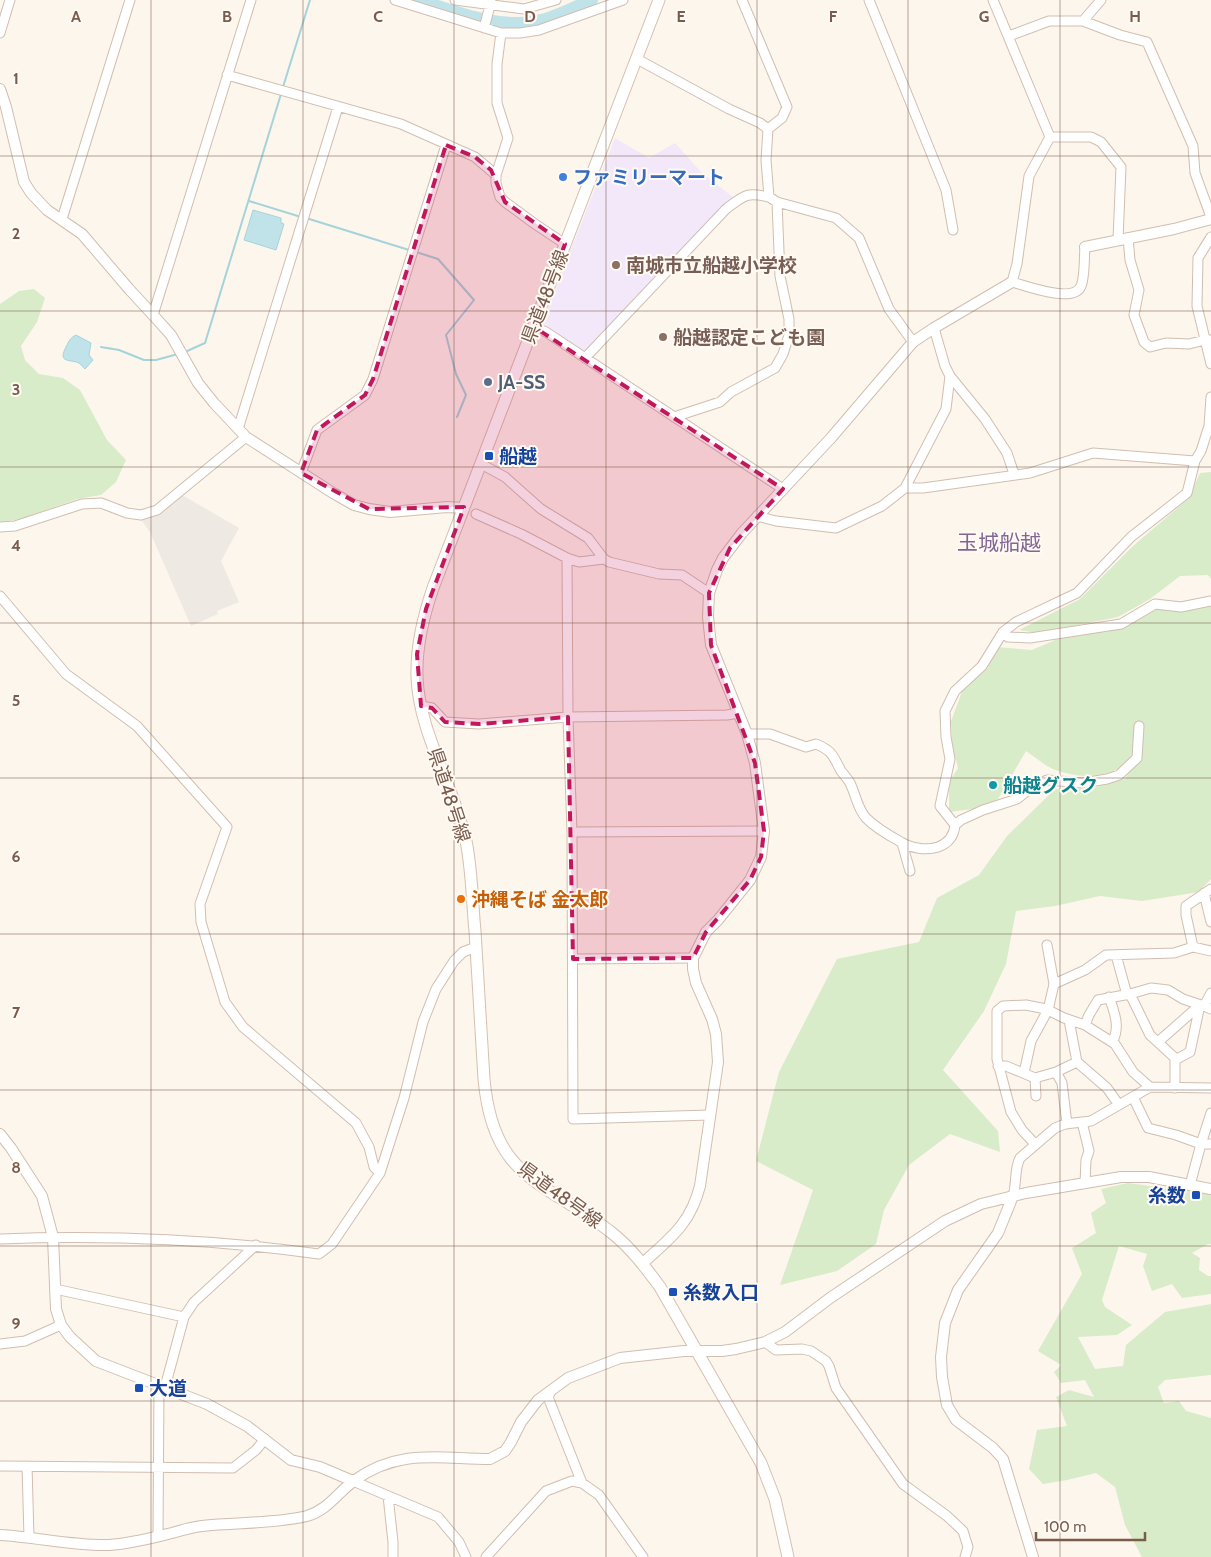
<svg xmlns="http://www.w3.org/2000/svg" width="1211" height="1557" font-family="Cabin,'Noto Sans JP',sans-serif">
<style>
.industrial{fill:#efe9e4}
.education{fill:#f3e8fa}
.green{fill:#d8ecc9}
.water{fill:#bfe3e8;stroke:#a5d3da}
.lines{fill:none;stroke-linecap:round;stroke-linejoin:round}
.stream{stroke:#a5d3da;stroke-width:2}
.river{stroke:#bfe3e8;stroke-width:12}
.minor-casing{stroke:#d1beb0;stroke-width:11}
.tertiary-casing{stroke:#d1beb0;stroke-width:12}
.secondary-casing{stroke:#d6c0b0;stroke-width:13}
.minor{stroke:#fff;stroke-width:9}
.tertiary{stroke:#fff;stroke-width:10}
.secondary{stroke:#fff;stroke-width:11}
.marked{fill:#c2185b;fill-opacity:0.2;stroke:#c2185b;stroke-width:4;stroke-dasharray:10 6;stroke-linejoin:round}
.grid{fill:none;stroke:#7a5c4d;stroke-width:1;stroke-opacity:0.55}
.shop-dot{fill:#3f7fe0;stroke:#fffaf3;stroke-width:2}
.education-dot{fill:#8d6e63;stroke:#fffaf3;stroke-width:2}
.service-dot{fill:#5c6f8a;stroke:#fffaf3;stroke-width:2}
.transit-dot{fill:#1a4fb4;stroke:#fffaf3;stroke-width:2}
.culture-dot{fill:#0f9aa8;stroke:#fffaf3;stroke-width:2}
.food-dot{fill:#e8710a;stroke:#fffaf3;stroke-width:2}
.labels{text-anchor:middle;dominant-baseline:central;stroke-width:4;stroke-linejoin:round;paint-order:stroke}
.shop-label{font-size:19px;font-weight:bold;fill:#366cbe;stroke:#fffaf3;text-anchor:start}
.education-label{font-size:19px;font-weight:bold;fill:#785e54;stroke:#fffaf3;text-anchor:start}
.street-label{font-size:19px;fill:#7a5c4d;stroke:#fffaf3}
.service-label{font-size:19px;font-weight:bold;fill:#4e5e75;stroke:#fffaf3;text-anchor:start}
.transit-label{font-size:19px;font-weight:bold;fill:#164399;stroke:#fffaf3;text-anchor:start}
.culture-label{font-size:19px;font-weight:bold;fill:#0d838f;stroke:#fffaf3;text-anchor:start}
.food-label{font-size:19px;font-weight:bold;fill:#c56008;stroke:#fffaf3;text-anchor:start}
.quarter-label{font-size:21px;fill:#846695;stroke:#fffaf3}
.grid-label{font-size:16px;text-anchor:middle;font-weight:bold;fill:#7a5c4d;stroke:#fffaf3;stroke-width:4;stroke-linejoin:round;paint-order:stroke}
</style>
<rect width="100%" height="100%" fill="#fdf6ec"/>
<path class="industrial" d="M182,495L239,528L221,561L239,602L217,611L218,614L191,626L150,532L140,518Z"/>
<path class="education" d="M615,138L649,158L675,143L701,172L734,198L589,350L581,351L541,325Z"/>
<path class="green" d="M34,289L45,298L37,322L21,346L25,360L39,374L63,378L80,390L107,440L126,460L116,482L101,495L77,499L21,519L0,522V304L19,291Z
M1211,472V579L1208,575L1180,576L1150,599L1118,617L1037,633L1019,630L1080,599L1133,546L1188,499L1200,473Z
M1211,605V879L1199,892L1142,901L1100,896L1055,906L1016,911L1006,964L984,1011L943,1070L998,1131L1000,1152L950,1134L909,1165L884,1210L876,1244L837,1271L780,1285L813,1190L756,1161L779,1072L837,959L919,942L937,898L979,875L1007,836L1055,789L1093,788L1125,779L1139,759L1134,757C1113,779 1080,780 1053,769C1044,765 1035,757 1026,751L998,799L980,808L949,812V782L958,768L952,744L951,721L963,689L988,668L996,647L1032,650L1060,638L1113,629L1155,608L1183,611Z
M1128,1183L1211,1194V1244H1208L1192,1253L1200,1258L1199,1270L1208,1276H1211V1294L1182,1298L1172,1284L1152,1291L1143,1266L1147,1254L1119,1246L1102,1300L1105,1307L1132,1325L1117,1335L1078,1337L1095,1369L1123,1366L1126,1345L1165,1312L1211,1304V1375L1165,1380L1158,1387L1164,1403L1179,1401L1186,1411L1211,1418V1557H1142L1125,1525L1115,1487L1096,1473L1067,1480L1043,1484L1029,1469L1037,1430L1067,1426L1056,1397L1069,1390L1094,1397L1085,1380L1061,1383L1054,1372L1061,1365L1038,1351L1082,1274L1072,1248L1096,1233L1091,1213L1106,1203L1101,1189Z"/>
<path class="water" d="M253,210L281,218V223L284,224L276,250L244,240Z
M76,335L91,343L89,355L93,360L85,369C84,368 80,364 79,363C71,359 57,364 66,347C69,341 70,338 76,335Z"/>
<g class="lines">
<path class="stream" d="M283,87L310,0
M249,201L301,217
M306,218L409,250
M416,252L438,259L474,300L446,335L456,374L466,395L457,417
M101,347L119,350L144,360H156L178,354
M185,352L205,343L281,94"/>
<path class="river" d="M420,0C459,13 504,31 545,19C561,14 576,6 592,0"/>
<g class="minor-casing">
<path id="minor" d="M395,0L501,33H520L539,30L623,0
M455,0L524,9L556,0
M742,0L787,107L782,118L768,129
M869,0L946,190L953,230
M993,0L1050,137
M1083,21L1120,35L1147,42L1193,146L1195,173L1211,217
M484,28L491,2
M0,33L10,0
M501,33L497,64V103L508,138L496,175V183L500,197L505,202L535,224L565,244
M1009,36L1049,21H1083L1101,0
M637,59L729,109L760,123L768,129
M227,75L401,124L475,157L496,175
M1050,137L1029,176L1017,264L1012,282C1026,286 1074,304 1081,286C1085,277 1084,257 1085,247
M1050,137H1091L1101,142L1121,167L1118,240
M777,202L836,218L859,238L889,309L913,342
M62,219L130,0
M1211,237L1198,258L1197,306L1211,364
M1128,238L1130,260L1139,290L1134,315L1144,342L1150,347L1166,343L1189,344L1205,340H1211
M153,315L251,0
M534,327L546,332L783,489
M934,328L945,366L950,376L985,419L1007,453L1014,474
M585,358L726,209C745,195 746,192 769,197
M674,417L720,402L731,392L775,368L783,354L789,335V319L780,276L777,202L769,197L766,160L768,129
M238,429L338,107
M481,464L505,477L541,509L588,538L604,559L609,562L659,574L682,575L709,593
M301,473L317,430L365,395L373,379L446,145
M905,488H923L1030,473L1093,453L1195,461
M476,514L521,534L567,558L579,562L604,559
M757,516L776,521L836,528L882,506L905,488L946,409L950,376
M0,527L15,526L82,504L101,503L127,513L141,515L157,510L246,437
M567,558L568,717L572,832L573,1119L710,1115
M0,596L66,674L137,726L227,827L200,904L201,922L225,1002L243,1027L356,1123L369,1147L374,1167L380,1173
M1003,632L1008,637L1030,638L1121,624L1155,604L1181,607L1211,601
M421,706L432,708L445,722L479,724L568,717L727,715L738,713
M747,734H770L806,747L816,744C833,751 833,756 841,771C844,775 848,779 850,783C856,795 857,808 866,818C876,828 888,835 901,842C911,848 926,851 938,847C949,843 954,836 955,825L940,806L950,759L946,737L945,711L955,691L982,666L1003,632L1016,622L1077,593L1131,537L1187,493L1195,461L1201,451L1209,426L1211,397
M955,825L961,820L983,810L1017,799L1032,787L1047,780L1083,783L1107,779L1119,775L1137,758L1139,726
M572,832L764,831
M902,843L910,871
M1204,893L1211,922
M1193,947L1186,915V906L1211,889
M1116,955L1127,995
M573,959L693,958
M1054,984L1085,970L1106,955L1174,953L1193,947L1211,951
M1211,993L1204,1006L1211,1009
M1130,994L1150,1035L1175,1058V1088
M1109,997C1114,1011 1121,1028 1112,1042
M1069,1020L1077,1062L1107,1088L1119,1105
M1085,1025L1089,1015L1098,1000L1130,994L1151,988L1168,990L1183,999L1204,1006
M1158,1042L1200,1005
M1175,1060L1190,1052L1200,1005
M998,1066H1006L1035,1078L1056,1072L1077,1062
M1056,1072L1062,1083L1067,1124
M1024,1073L1031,1041L1048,1010L1054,984L1047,945
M1035,1078L1036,1096
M1133,1097L1148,1128L1176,1135L1201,1144L1190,1185
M1211,1113L1201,1144H1211
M1082,1122L1089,1151L1086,1160L1085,1183
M1035,1144L1022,1130L1011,1112L997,1059V1011L1003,1006L1026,1005L1046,1009L1064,1018L1085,1025L1115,1044L1133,1072L1150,1087
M1013,1196C1017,1183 1014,1169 1020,1158L1055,1128L1065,1124L1091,1121L1150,1087L1211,1088
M0,1239C106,1235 213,1239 319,1254L332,1244L380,1173L404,1098L423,1022L436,989L454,961L463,952L476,947
M55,1289L184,1317
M765,1342L776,1350L802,1349L811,1351L826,1361L829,1366L836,1388L903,1484L947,1516L963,1531L968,1547L965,1557
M0,1344L25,1341L61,1325
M165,1387L184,1317L194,1302L256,1245
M551,1391L548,1397L582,1483
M0,1466L233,1468L256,1450L265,1439
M27,1466L29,1537
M353,1481L438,1517L459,1542L466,1557
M388,1496L393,1542V1557
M158,1536L159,1385
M486,1557L546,1491L572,1481L582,1483L599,1495L643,1557"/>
</g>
<g class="tertiary-casing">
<path id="tertiary" d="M0,89L6,107L24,182L31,193L47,210L82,234L129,289L153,315L171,335L198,383L214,403L246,437L333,493L354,505L369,509L390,512L447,507L464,508
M1085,247L1174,229L1211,219
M0,1134L11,1148L42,1196L53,1237L56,1309L61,1325L70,1337L96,1361L207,1404L247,1426L291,1460L320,1467L353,1481
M1013,1196L998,1233L958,1290L945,1323L941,1357L942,1377L947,1405L956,1420L993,1448L1003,1459L1033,1557
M642,1264C670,1238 690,1225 700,1186L718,1062L716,1034L712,1019L696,983L693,969V958L706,932L718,920L750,880L761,857L764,831L755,763L747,734L711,645L708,617L709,593L717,570L723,558L742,533L831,438L913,342L934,328L1012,282
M0,1535C37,1537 72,1546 109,1545C130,1544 152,1538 172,1533C182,1530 192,1527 202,1526C236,1522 274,1524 307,1516C328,1510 338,1492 355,1480C400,1448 440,1459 490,1459L505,1451L511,1442L521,1422L538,1400L568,1378L620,1358L684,1351H722L736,1349L765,1342L785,1332L830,1298L945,1221L981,1204L1026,1193L1121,1177H1149L1211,1189"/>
</g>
<g class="secondary-casing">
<path id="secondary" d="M659,0L433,588C423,617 416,646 417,677C419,733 454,786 466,841C472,870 472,901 475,931C478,981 481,1030 484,1079C493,1180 544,1180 612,1233C631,1248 646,1268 660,1287L761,1463L775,1499L788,1557"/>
</g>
<use href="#minor" class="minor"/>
<use href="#tertiary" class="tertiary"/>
<use href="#secondary" class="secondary"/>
</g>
<path class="marked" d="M446,145L475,157L491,170L505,202L565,244L534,327L783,489L730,548L709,593L711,645L755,763L764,831L761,857L750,880L706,932L693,958L573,959L568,717L479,724L445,722L432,708L421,706L417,654L426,609L464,507L369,509L301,473L317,430L365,395L373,379Z"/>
<path class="grid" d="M151,0V1557M303,0V1557M454,0V1557M606,0V1557M757,0V1557M908,0V1557M1060,0V1557M0,156H1211M0,311H1211M0,467H1211M0,623H1211M0,778H1211M0,934H1211M0,1090H1211M0,1246H1211M0,1401H1211"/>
<circle class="shop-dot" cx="563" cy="177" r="5"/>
<g class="education-dot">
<circle cx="616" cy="265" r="5"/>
<circle cx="663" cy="337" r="5"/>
</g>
<circle class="service-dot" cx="488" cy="382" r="5"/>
<g class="transit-dot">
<rect x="484" y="451" width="10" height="10" rx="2.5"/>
<rect x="1191" y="1190" width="10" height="10" rx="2.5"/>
<rect x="668" y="1287" width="10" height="10" rx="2.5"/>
<rect x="134" y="1383" width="10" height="10" rx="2.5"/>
</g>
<circle class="culture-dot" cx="993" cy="785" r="5"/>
<circle class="food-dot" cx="461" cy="899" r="5"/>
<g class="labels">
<g class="shop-label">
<text x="573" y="177">ファミリーマート</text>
</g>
<g class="education-label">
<text x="626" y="265">南城市立船越小学校</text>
<text x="673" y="337">船越認定こども園</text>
</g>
<g class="street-label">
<text transform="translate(545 297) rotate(-69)">県道48号線</text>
<text transform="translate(449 795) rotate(72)">県道48号線</text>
<text transform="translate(560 1195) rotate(36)">県道48号線</text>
</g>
<g class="service-label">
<text x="498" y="382">JA-SS</text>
</g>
<g class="transit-label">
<text x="499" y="456">船越</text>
<text x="1186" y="1195" text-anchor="end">糸数</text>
<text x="683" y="1292">糸数入口</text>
<text x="149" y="1388">大道</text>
</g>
<g class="culture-label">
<text x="1003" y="785">船越グスク</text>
</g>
<g class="food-label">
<text x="471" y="899">沖縄そば 金太郎</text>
</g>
<g class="quarter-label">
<text x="999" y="542">玉城船越</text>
</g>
</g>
<g class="grid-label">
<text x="76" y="22">A</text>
<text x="227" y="22">B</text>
<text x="378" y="22">C</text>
<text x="530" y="22">D</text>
<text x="681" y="22">E</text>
<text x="833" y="22">F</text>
<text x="984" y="22">G</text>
<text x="1135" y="22">H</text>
<text x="16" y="84">1</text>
<text x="16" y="239">2</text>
<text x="16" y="395">3</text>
<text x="16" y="551">4</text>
<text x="16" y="706">5</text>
<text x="16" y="862">6</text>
<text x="16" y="1018">7</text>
<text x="16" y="1173">8</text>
<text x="16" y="1329">9</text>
</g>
<path d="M1036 1532v8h109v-8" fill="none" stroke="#7a5c4d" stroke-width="2.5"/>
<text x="1044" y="1532" font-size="15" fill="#7a5c4d" stroke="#fffaf3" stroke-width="4" paint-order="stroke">100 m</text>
</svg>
